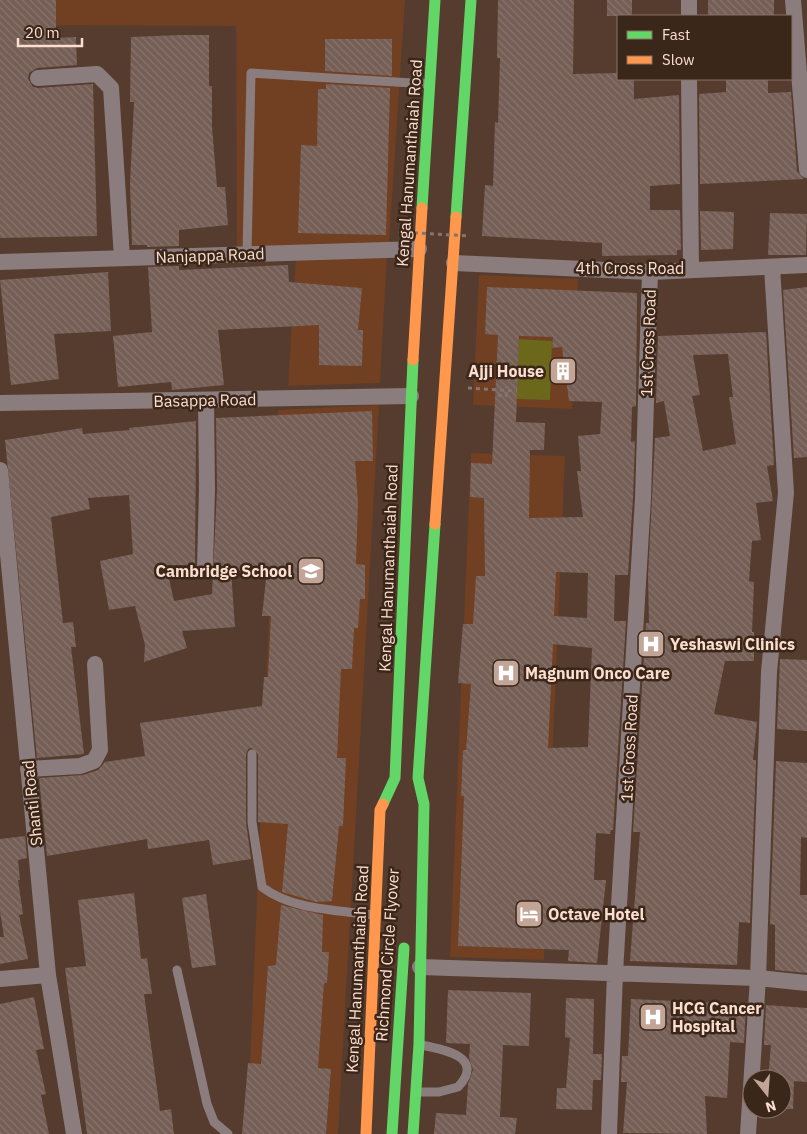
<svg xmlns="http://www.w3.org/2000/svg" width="807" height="1134" font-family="'IBM Plex Sans',sans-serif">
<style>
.built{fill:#713f22}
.green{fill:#6b681c}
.building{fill:url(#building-back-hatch);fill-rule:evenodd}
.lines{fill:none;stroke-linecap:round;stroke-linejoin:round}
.path{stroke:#85756f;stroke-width:3;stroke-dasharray:4 4;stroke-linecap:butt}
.lane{stroke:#8b7d7d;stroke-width:9}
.street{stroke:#8b7d7d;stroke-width:16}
.fast{stroke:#63d668;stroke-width:11}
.slow{stroke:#ff974d;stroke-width:11}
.path-bridge{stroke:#85756f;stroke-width:3;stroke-dasharray:4 4;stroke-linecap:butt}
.labels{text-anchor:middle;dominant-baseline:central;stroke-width:5;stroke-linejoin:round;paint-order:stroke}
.street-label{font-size:16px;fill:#fcdecf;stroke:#3b261a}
.poi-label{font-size:16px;font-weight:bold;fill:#fcdecf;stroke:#3b261a;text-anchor:start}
</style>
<defs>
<pattern id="building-back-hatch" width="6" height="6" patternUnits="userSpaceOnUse" patternTransform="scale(1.25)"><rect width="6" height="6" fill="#745e56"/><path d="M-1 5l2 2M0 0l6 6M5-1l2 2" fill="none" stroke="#89756d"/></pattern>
</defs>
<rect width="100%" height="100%" fill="#553c2e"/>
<path class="built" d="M0,0H405L389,243L237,247L236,26L0,25Z
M387,254L380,383L288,386L296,256Z
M479,275L578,279L572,409L473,405Z
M379,405L338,1134H247L278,410Z
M471,453L565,456L544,960L450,957Z"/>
<path class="green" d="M519,339L552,341L550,400L516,399Z"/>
<path class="building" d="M0,0H56V38L76,37L77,65L37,68L29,73L28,79L33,87L38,88L93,84L97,236L0,238Z
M498,0H574L573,74L618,73V79H634V99L679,95L680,184L650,186V210H680L681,250H677V255L602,256V243L482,236L485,185L493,186L495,122L498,123L500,58H497Z
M607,0H632V16H607Z
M708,0H774V16H708Z
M180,35H209V86H212V127L217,187H225L228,225L179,230V246L147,247V245H132L130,184L134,102H130L131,37Z
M325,39H392V76L325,71Z
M726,79H768V93L791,92L797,171L804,179L700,184L699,94L726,92Z
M326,84L390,88L386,235L298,233L301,145L317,146L318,89H326Z
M700,211L734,212L733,249L701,250Z
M770,213L807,214L806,255H768Z
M288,265L289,282L362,288L358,330H363L362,366L319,365V325L218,330L224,385L172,390L171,382L118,387L113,336L152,332L148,267L179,266V270Z
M108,272L111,331L54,334L59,379L11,385L0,280Z
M487,287L637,293L636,406L632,407L631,442L635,441L633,498L628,575H615L614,621H626L613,830H611L610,834L596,833L594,880H606L597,963L568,961L569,950L458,946L464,796H461L463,750H466L471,684L458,683L463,624H473L476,576H485L484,498L470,497L471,463L492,464L498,335L485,334ZM519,336L553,337L552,348L562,347L569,401L602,402L600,434L578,436L581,471H577L583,517L529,518L530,450H544L545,423L516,422ZM556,572L588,573L587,618L554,616ZM553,644L592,648L588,747L548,748Z
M807,287V457L794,458L783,290Z
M766,332L774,465L767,466L773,501L756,503L761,540L752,541L749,581L754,582L752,632H754V661H725L714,714L757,722L753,760H756L750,923L739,922L737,965L630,961L640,832H633L646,623H649L648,576L655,438L670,436L664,401L656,403L658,336ZM728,354L733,397H729L736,444L703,451L692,396L700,395L693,355Z
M372,411L373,461H355L358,502L356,564L365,565V599H360L358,628H354L352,669H341L337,758H346L343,826H339L332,901L316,902L282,892L288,824L258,822V754L252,748L248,749L246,754V822L251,859L213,865L209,840L148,849L147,839L47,856L39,778L83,775L98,770L105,762L145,756L140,723L262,706L264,677H268L271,616H262L267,570L231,571L235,627L182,631L187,648L144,662L145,645L135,606L109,610L100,561L133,554L129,495L88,498L90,509L51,517L63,623L73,622L76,647H71L84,754L37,758L5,440L82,428L83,434L130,430L129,428L196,421L195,565H166L174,601L212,594L217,489L216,418Z
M780,659L807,660V731L777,729Z
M776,761L807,763V838L801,837L800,895H807V973L775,970V925L770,924Z
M25,836L27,858L18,860L20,880H18L23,914L19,915L28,959L0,964V937H4L0,912V839Z
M134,893L141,959L147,958L152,994H144L160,1111L171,1109L174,1134H87L65,968L86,966L78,900Z
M206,894L216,965L192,968L182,898Z
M281,905L323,915L322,952H329L327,983H324L318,1068L331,1069L326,1134H242L248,1063L261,1064L268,966L276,965Z
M448,990L531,993L529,1046L503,1045L500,1117L517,1118L515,1134H434L436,1113L466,1115L468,1084L473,1070L469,1058L470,1044L446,1043Z
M34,997L44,1049L36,1050L46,1094L41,1095L49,1134H0V1004Z
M566,998L594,999L593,1054H602L601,1080H593L592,1110L556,1109L557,1088H566L570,1038L565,1037Z
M631,999L746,1004L744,1043L730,1042L727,1098L705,1096L707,1134L623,1133L627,1082H621L622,1056H628Z
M766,1005L807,1008V1082L794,1081L793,1109H766H782V1079H768L771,1045H764Z"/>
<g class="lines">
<path class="path" d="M468,388L517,391
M498,395L506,396L507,387"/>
<path class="lane" d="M247,253L251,73L428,84
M252,754V822L262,887C292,910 336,910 373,915
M177,970L207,1104L214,1122L228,1134
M418,1092H439L458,1087C486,1057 443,1049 421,1045"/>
<path class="street" d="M689,0V16
M793,0L807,170
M38,78L97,74L111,88L122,258
M689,79L691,269
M0,262L419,249
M454,263L650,272L807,265
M0,403L411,396
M0,470L48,975L74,1134
M205,567L207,489L206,400
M28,769L80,766L94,761L100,750L95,664
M420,967L758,978L807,983
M0,979L48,975
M609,1134L615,973L643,498L650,272
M748,1134L758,978L769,672L786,493L772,267"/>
<path class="fast" d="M422,208L435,0
M456,217L471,0
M383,804L395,778L413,360
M392,1134L404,948
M413,1134L419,1044L424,804L418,778L435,524"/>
<path class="slow" d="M413,360L422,208
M435,524L456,217
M366,1134L380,810L383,804"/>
<path class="path-bridge" d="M398,232L470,236"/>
</g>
<defs>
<g id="building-square" transform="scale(1.4375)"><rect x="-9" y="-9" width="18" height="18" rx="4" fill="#c2a597" stroke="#3b261a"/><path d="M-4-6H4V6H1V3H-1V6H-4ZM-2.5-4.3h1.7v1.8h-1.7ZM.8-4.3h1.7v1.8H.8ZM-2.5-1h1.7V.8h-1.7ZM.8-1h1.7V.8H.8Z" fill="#fff"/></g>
<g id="school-square" transform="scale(1.4375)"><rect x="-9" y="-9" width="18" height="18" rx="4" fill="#c2a597" stroke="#3b261a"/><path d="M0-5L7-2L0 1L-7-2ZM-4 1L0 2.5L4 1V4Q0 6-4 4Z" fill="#fff"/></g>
<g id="hospital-square" transform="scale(1.4375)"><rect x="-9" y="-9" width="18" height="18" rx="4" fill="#c2a597" stroke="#3b261a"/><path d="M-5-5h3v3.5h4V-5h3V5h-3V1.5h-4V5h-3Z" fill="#fff"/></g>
<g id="hotel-square" transform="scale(1.4375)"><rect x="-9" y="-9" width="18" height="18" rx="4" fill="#c2a597" stroke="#3b261a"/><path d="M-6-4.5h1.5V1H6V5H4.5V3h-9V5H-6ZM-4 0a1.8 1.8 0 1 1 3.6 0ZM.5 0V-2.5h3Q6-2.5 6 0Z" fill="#fff"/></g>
</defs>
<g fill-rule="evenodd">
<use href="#building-square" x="563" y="371"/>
<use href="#school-square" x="311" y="571"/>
<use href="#hospital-square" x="651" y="644"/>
<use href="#hospital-square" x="506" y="673"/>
<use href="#hotel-square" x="529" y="914"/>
<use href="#hospital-square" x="653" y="1017"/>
</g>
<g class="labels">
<g class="street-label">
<text transform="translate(409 163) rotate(-86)">Kengal Hanumanthaiah Road</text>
<text transform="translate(210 255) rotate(-2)">Nanjappa Road</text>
<text x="630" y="268">4th Cross Road</text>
<text transform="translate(648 343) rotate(-88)">1st Cross Road</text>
<text transform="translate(205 400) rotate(-1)">Basappa Road</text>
<text transform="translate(388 568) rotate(-88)">Kengal Hanumanthaiah Road</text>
<text transform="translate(629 748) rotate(-87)">1st Cross Road</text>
<text transform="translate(32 803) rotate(-96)">Shanti Road</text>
<text transform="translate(387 955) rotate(-86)">Richmond Circle Flyover</text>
<text transform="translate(357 969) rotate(-87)">Kengal Hanumanthaiah Road</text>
</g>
<g class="poi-label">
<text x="544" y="371" text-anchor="end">Ajji House</text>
<text x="292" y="571" text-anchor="end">Cambridge School</text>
<text x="670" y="644">Yeshaswi Clinics</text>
<text x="525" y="673">Magnum Onco Care</text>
<text x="548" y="914">Octave Hotel</text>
<text x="672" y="1008">HCG Cancer<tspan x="672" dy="18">Hospital</tspan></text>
</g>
</g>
<rect x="617" y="15" width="175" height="65" fill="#3b261a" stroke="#887062"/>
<rect x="627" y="31" width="25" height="8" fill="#63d668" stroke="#887062"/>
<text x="662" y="40" font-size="15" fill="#fcdecf">Fast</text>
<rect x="627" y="56" width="25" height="8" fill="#ff974d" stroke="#887062"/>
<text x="662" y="65" font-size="15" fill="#fcdecf">Slow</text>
<g transform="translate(767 1094) rotate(163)"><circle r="24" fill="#3b261a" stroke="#887062"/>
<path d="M0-4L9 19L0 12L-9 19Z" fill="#c2a597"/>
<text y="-8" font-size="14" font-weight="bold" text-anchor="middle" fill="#fcdecf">N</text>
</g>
<path d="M18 38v8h64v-8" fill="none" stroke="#fcdecf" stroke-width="2.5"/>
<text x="25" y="38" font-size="15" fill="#fcdecf" stroke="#3b261a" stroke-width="4" paint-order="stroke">20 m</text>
</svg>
